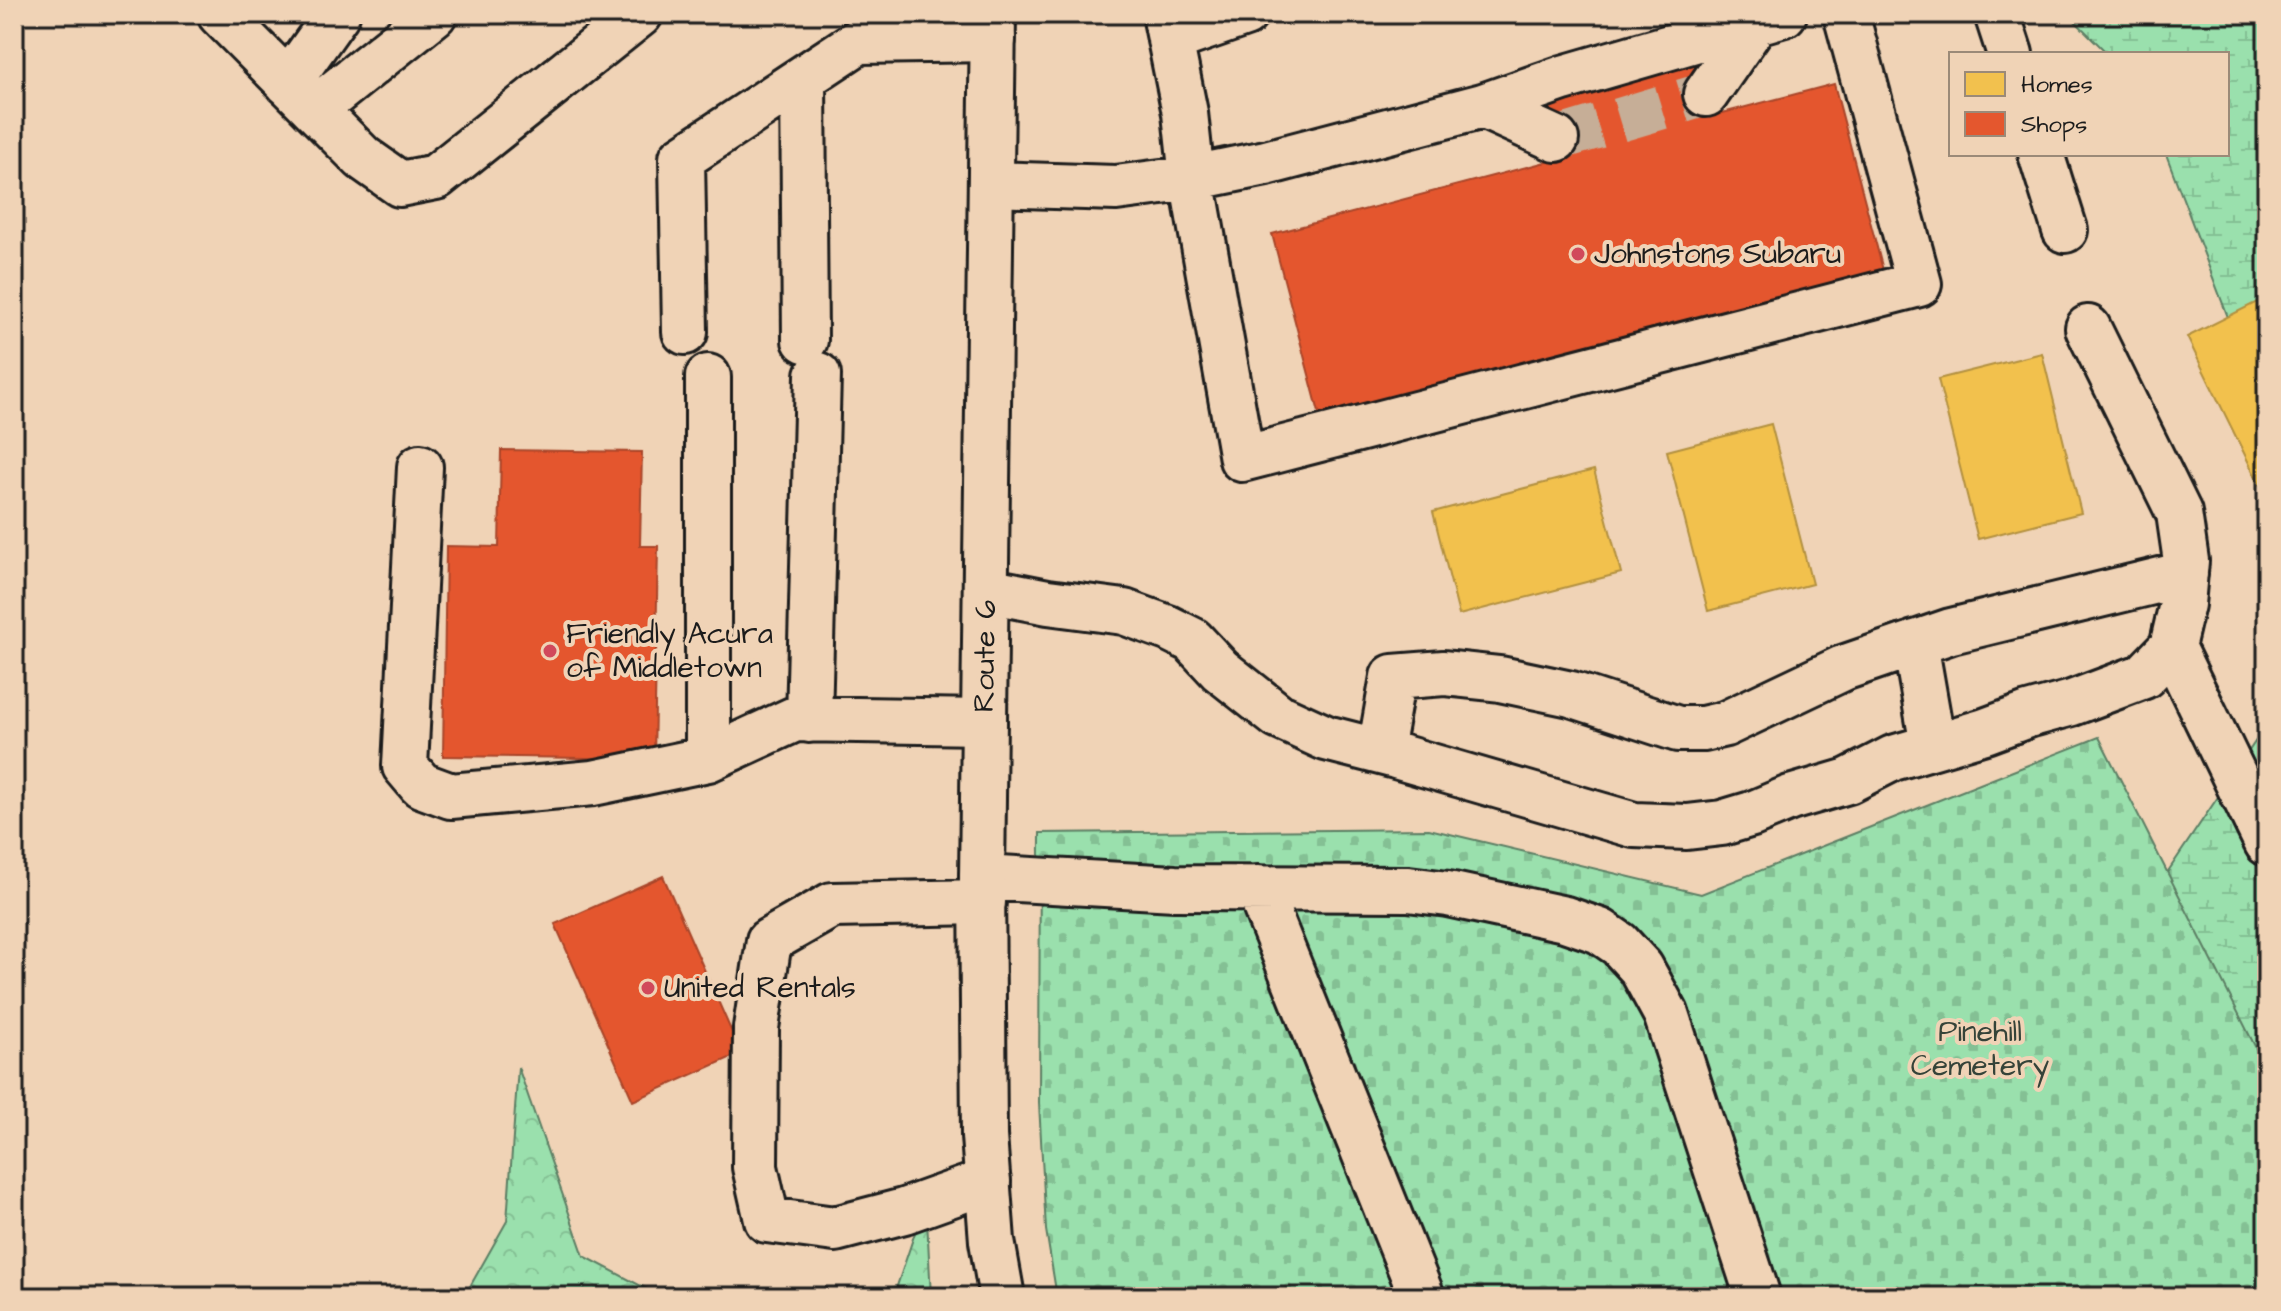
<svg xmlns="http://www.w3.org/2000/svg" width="2281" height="1311" font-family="'Architects Daughter',sans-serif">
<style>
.forest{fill:url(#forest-crowns);stroke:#5b7e64;stroke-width:2}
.wetland{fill:url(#wetland-marsh);stroke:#5b7e64;stroke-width:2}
.cemetery{fill:url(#cemetery-stones);stroke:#5b7e64;stroke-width:2}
.homes{fill:#f2c14e;stroke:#b2903f;stroke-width:2}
.shops{fill:#e4572e;stroke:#a84529;stroke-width:2}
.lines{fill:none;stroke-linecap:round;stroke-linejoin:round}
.minor-tunnel{stroke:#c6ae97;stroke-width:44;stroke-dasharray:44 22;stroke-linecap:butt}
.minor-casing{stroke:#1c1c1c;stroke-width:50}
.major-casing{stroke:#1c1c1c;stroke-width:50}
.minor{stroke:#f0d3b6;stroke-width:44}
.major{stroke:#f0d3b6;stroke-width:44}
.poi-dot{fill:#d1495b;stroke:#f0d3b6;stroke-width:3}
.labels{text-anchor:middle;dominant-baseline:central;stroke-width:8;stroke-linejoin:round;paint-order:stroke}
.poi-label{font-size:30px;fill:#1c1c1c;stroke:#f0d3b6;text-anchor:start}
.street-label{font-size:30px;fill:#1c1c1c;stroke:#f0d3b6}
.park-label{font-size:30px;fill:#354339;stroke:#f0d3b6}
</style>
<defs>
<pattern id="forest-crowns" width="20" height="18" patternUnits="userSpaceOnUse" patternTransform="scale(2)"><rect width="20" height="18" fill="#9ae0ad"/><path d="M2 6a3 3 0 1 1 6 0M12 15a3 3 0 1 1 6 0" fill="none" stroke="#84c094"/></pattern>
<pattern id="wetland-marsh" width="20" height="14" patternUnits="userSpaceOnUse" patternTransform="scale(2)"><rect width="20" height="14" fill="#9ae0ad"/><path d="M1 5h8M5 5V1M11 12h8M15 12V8" fill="none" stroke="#84c094"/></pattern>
<pattern id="cemetery-stones" width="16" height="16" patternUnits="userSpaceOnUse" patternTransform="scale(2)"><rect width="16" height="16" fill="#9ae0ad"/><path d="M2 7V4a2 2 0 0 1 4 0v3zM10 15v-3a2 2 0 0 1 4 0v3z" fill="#84c094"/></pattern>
</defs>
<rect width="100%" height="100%" fill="#f0d3b6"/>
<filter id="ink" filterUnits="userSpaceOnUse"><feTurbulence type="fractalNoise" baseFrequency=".0125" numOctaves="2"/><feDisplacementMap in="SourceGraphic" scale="16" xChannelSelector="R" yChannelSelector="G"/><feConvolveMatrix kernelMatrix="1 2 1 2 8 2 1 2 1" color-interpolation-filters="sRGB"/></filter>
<g filter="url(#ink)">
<path class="forest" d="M518,1067L584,1256L662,1297H464L507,1221Z
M926,1200L931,1297H870L897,1286Z"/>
<path class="wetland" d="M2064,14H2267V420L2166,154H2227V54H2108L2071,17Z
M2267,724V1297L2105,965Z"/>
<path class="cemetery" d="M2099,737L2267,1070V1297H1057L1046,1230L1039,1103L1040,833L1429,829L1701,894Z"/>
<path class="homes" d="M2267,297V500L2187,337Z
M2042,353L2081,513L1978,539L1938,379Z
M1771,424L1812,584L1708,611L1667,451Z
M1594,470L1621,573L1459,615L1433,512Z"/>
<path class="shops" d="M1696,57L1711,116L1834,84L1884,274L1322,424L1272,234L1561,158L1544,97Z
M501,450L642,452L640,546H658L654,759L443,756L446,546L499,547Z
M663,876L741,1053L633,1101L555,924Z"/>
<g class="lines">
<path class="minor-tunnel" d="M1556,139L1706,94"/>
<g class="minor-casing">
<path id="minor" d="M220,14L363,158L400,184L436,177L640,14
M1165,14L1185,113L1192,178L1242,459L1919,284L1846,14
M1997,14L2010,54
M1170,40L1245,14
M803,79L805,340
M288,83L337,14
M1706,94L1757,20
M1483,106L1556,139
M315,109L434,14
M2041,154L2065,230
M991,184L1116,188L1192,178L1266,163L1483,106L1563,78L1784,14
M685,332L682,158L859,41L993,39
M420,467L405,766L421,785L451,796L593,783L708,759L795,719L984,722
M986,590L1048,602L1124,612L1168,628L1192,640L1220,670L1278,716L1326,738L1396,756L1634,825L1687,827L1722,823L1752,814L1790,798L1848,781L1893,758L1985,731L2028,715L2072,703L2144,676L2172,647L2182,604L2186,561L2179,513L2088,328
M1915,643L1933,746
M2172,647L2267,843
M809,720L818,375
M1380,751L1393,677L1444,673L1500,679L1571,694L1678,729H1703L1725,724L1843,668L1951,631L2185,574
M708,759V377
M982,877L1175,888L1408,889L1448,894L1565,919L1600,931L1619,944L1641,968L1666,1014L1758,1297
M1258,888L1422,1297
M983,902L832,905L769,941L756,1028L755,1167L767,1220L835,1229L904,1211L988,1181"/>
</g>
<g class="major-casing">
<path id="major" d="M993,14L982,877L984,1136L992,1241L1002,1297"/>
</g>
<use href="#minor" class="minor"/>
<use href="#major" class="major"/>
</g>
</g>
<g class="poi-dot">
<circle cx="1578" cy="254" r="8"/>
<circle cx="550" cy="651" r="8"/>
<circle cx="648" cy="988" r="8"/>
</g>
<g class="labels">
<g class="poi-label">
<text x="1594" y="254">Johnstons Subaru</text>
<text x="566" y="634">Friendly Acura<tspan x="566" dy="34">of Middletown</tspan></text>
<text x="664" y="988">United Rentals</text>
</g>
<g class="street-label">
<text transform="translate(985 656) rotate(-89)">Route 6</text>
</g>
<g class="park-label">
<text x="1980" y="1032">Pinehill<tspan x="1980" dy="34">Cemetery</tspan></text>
</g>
</g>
<rect width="2281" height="1311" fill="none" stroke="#f0d3b6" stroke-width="48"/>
<rect x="24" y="24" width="2233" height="1263" fill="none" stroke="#1c1c1c" stroke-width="3" filter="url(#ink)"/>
<rect x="1949" y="52" width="280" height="104" fill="#f0d3b6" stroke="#9b8a78" stroke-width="2"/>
<rect x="1965" y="72" width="40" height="24" fill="#f2c14e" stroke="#9b8a78" stroke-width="2"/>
<text x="2021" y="92" font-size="24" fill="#1c1c1c">Homes</text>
<rect x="1965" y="112" width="40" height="24" fill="#e4572e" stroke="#9b8a78" stroke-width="2"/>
<text x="2021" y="132" font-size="24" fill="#1c1c1c">Shops</text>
</svg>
